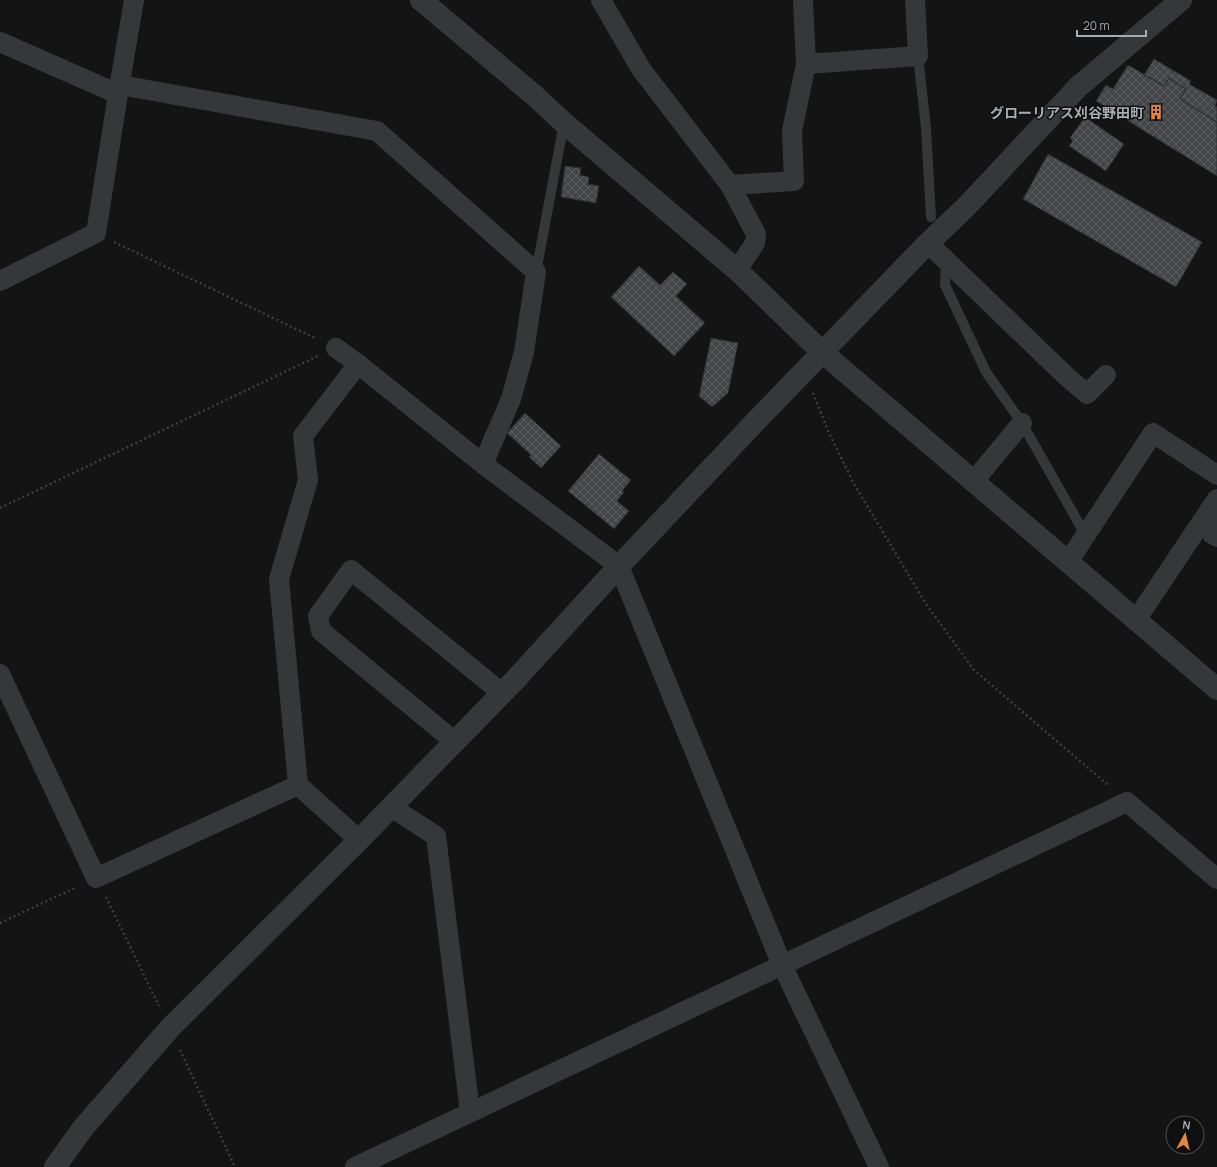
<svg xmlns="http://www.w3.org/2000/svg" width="1217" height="1167" font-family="Manrope,'Noto Sans JP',sans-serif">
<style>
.building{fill:url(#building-cross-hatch);stroke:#2e2e31}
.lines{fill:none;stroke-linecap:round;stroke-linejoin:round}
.path{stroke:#3b3e41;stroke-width:2.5;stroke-dasharray:2 3;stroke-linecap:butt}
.service{stroke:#35373a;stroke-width:10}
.minor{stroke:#35373a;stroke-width:20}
.tertiary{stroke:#35373a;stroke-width:22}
.labels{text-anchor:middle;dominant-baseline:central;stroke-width:3;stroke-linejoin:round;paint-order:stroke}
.poi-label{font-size:14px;font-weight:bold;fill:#a6aeb4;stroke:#0f0f10;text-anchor:end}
</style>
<defs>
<pattern id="building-cross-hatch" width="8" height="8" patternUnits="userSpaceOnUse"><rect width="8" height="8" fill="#434548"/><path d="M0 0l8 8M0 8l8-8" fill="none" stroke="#5b5d60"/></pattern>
</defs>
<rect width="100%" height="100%" fill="#141415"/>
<path class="building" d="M1154,59L1191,81L1189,84L1217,100L1215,106L1217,107V122L1180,99L1186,89L1169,78L1164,86L1144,75Z
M1128,65L1164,86L1169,78L1186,89L1180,99L1217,122V176L1096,101L1106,85L1113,89Z
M1085,117L1124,144L1106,171L1069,146L1073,141L1070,138Z
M1048,154L1202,242L1176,287L1023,199Z
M565,166L581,168L580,175L589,177L588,184L599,186L596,203L561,197Z
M639,266L660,285L673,272L687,284L676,296L705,323L674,356L611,297Z
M711,338L738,343L728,393L712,407L699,396Z
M525,413L561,446L541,468L529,457L531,455L507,433Z
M599,454L631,480L622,491L624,492L617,501L629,511L614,529L568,491Z"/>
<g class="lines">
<path class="path" d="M114,242L317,339
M813,393L829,433L854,484L926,604L974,670L1109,786
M0,508L318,356
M106,897L159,1006
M0,923L77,887
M180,1050L235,1167"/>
<path class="service" d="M918,56L926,128L931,217
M946,262L945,285L986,372L1022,423L1086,536
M536,272L564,123"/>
<path class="minor" d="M601,0L641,69L730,185L756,234L755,243L737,270
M0,42L118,94L96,233L0,281
M806,64L918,56L915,0
M120,85L377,131L536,272L524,352L511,399L483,464
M118,94L134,0
M730,185L794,181L792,131L806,64L803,0
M928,243L1066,376L1087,394L1106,375
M336,348L358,364L483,464L619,566L782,965L879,1167
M973,482L1022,423
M1217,526L1212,534L1217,537
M1068,562L1153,433L1217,475
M1136,620L1217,499
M0,674L96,878L298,785L359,840
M455,742L321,631L318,616L351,570L502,693
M298,785L279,579L308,480L303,436L358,364
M391,807L436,836L470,1112
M355,1167L1127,802L1217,879"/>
<path class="tertiary" d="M421,0L535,96L564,123L737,270L822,352L1217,689
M55,1167L83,1128L170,1028L359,840L515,680L619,566L756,421L928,243L966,207L1078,87L1181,0"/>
</g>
<defs>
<g id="building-bare" transform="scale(1.2)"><path d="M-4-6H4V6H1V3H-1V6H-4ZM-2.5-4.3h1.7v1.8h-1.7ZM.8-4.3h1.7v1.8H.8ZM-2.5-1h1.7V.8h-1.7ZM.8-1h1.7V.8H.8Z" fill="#e4873d" stroke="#0f0f10" stroke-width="2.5" paint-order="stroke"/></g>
</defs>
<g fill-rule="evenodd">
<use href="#building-bare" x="1156" y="112"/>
</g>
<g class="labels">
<g class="poi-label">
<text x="1144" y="112">グローリアス刈谷野田町</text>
</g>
</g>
<g transform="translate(1185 1135) rotate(8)"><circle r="19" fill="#0f0f10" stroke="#4b4f52"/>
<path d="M0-3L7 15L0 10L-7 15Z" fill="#e4873d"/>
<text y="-6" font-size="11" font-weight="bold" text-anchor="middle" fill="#a6aeb4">N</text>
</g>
<path d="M1077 30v6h69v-6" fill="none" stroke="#a6aeb4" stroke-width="2"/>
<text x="1083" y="30" font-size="12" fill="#a6aeb4" stroke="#0f0f10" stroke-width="3" paint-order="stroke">20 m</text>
</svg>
